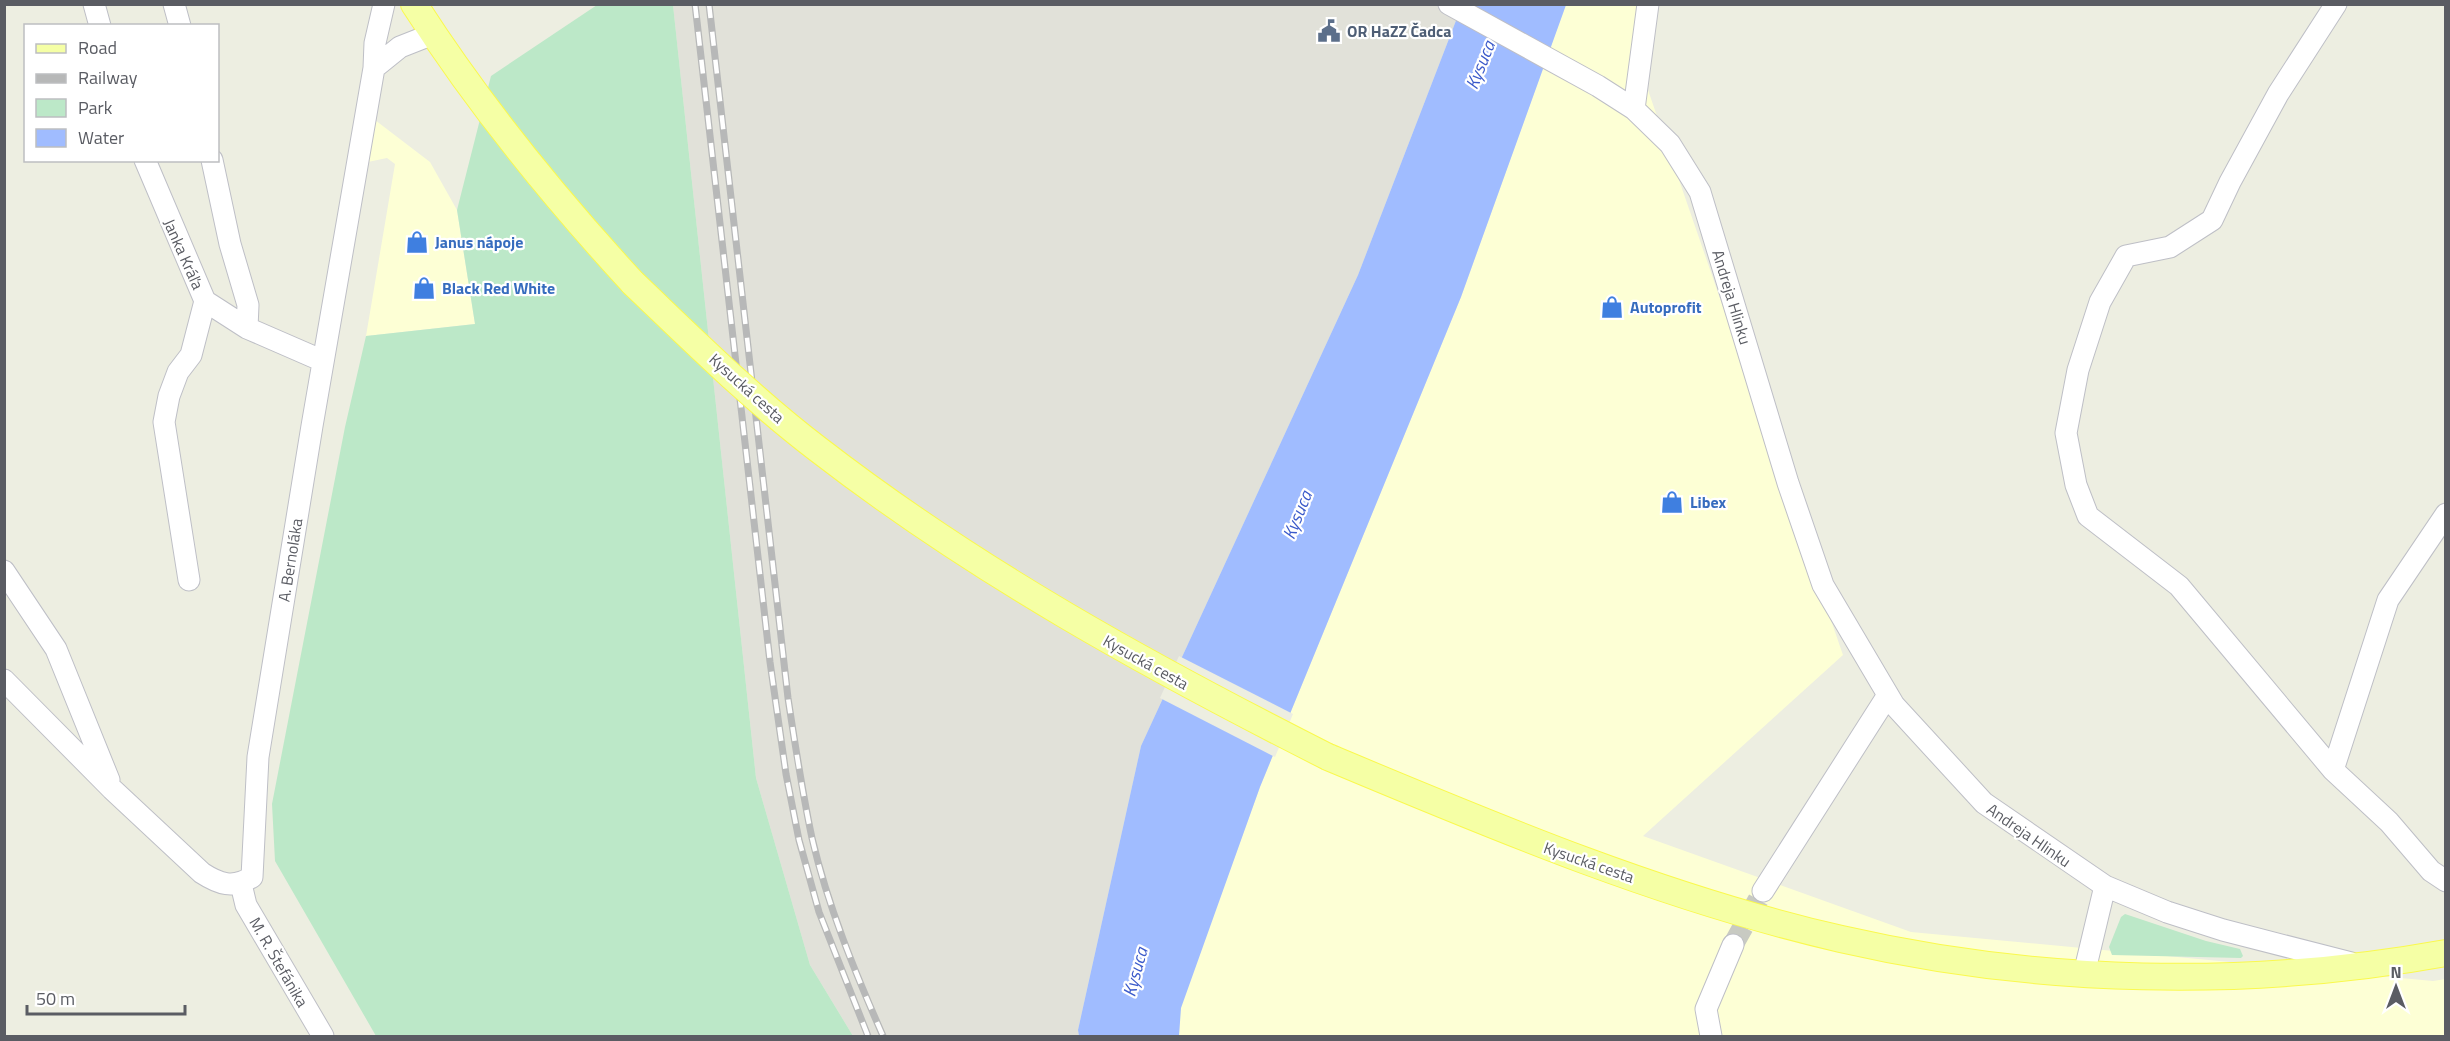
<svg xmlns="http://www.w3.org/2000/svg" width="2450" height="1041" font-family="'Titillium Web',sans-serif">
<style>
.commercial{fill:#fdffd5}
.industrial{fill:#e1e1d9}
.green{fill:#bce8c8}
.water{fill:#a0bcff}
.pier{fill:#edeee1}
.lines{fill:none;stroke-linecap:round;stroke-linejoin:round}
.minor-tunnel{stroke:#c8cac2;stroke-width:21;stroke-dasharray:21 10;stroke-linecap:butt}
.minor-casing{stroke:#bebfc6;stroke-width:23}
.major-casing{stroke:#faf94e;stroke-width:28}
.minor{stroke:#fff;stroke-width:21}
.major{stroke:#f5ffa5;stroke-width:26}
.rail-casing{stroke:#b7b8b8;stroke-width:7}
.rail{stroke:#fff;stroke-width:4.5;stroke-dasharray:14;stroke-linecap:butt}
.major-bridge-casing{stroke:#faf94e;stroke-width:28;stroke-linecap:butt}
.major-bridge{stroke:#f5ffa5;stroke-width:26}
.labels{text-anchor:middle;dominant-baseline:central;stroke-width:4.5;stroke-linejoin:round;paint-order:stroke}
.service-label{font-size:16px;font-weight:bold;fill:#4e5e75;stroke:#fff;text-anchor:start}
.shop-label{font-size:16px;font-weight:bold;fill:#366cbe;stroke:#fff;text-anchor:start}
.street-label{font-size:16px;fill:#5a5c63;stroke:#fff}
.water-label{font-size:18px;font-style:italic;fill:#3b5aca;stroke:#fff}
</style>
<rect width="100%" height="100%" fill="#edeee1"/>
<path class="commercial" d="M1566,4L1644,5L1648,90L1843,655L1643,836L1911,932L2433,981L2446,979L2445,1036H1179L1180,1008L1260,787L1461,297Z
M375,120L430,162L457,210L475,324L366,336L395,164L387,158L368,162Z"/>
<path class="industrial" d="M673,5H1462L1358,275L1141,746L1078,1030L1079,1036H853L810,965L756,778Z"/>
<path class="green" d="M597,5H673L756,778L810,965L853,1036H376L275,861L272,804L345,427L366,336L475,324L457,210L491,76Z
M2125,914L2206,941L2240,949L2243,956L2241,958L2112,955L2109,947L2121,917Z"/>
<path class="water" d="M1462,5H1566L1461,297L1260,787L1181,1008L1179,1036H1079L1078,1030L1141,746L1358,275Z"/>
<path class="pier" d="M1179,656L1293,714L1275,757L1160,698Z"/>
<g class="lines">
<path class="minor-tunnel" d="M1733,945L1763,891"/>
<g class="minor-casing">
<path id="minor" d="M94,4L100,26
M174,4L180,26
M1449,4L1598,86L1634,109L1670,144L1700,192L1788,483L1823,585L1894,705L1984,803L2105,886L2167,912L2223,930L2351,963
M2336,4L2278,94L2230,182L2212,220L2170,247L2126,256L2100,302L2078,370L2066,433L2076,485L2088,516L2179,586L2333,770L2389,822L2431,871L2446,881
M374,68L400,47L433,34
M1634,109L1648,4
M145,160L205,301L247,328L323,361
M212,160L230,244L248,305L247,328
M4,571L56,649L109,780
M189,580L164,422L169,396L178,372L191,355L205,301
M4,680L112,789L202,873C219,884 233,889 252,877L258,757L312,426L374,68L375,43L384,4
M2333,770L2388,600L2446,514
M241,884L246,905L323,1036
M1763,891L1888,695
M2084,974L2105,886
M1711,1036L1706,1009L1733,945"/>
</g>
<g class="major-casing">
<path id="major" d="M414,4C478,104 553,196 633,283
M1328,757C1495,827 1663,898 1841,939C2037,984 2248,989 2446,953"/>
</g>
<use href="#minor" class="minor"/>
<use href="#major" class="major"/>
<g class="rail-casing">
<path id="rail" d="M695,4L770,662L786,774L799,840L819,912L868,1036
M709,4L788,698C795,744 802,791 812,838C828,907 855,972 883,1036"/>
</g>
<use href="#rail" class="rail"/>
<g class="major-bridge-casing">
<path id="major-bridge" d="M633,283C693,340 753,400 819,450C977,572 1150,667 1328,757"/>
</g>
<use href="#major-bridge" class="major-bridge"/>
</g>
<defs>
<g id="civic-bare" transform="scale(1.8)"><path d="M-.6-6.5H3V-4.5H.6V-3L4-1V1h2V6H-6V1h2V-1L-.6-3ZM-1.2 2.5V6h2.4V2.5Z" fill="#5c6f8a" stroke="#fff" stroke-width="2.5" paint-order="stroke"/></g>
<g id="shop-bare" transform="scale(1.8)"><path d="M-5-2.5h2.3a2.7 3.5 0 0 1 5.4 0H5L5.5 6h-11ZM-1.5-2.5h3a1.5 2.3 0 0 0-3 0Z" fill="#3f7fe0" stroke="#fff" stroke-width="2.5" paint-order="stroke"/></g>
</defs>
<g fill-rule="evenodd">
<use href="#civic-bare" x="1329" y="31"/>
<use href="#shop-bare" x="417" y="242"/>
<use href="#shop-bare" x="424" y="288"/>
<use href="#shop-bare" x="1612" y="307"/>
<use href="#shop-bare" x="1672" y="502"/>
</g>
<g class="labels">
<g class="service-label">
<text x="1347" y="31">OR HaZZ Čadca</text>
</g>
<g class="shop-label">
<text x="435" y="242">Janus nápoje</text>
<text x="442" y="288">Black Red White</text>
<text x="1630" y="307">Autoprofit</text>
<text x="1690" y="502">Libex</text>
</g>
<g class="street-label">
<text transform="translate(184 254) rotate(66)">Janka Kráľa</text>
<text transform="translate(1732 297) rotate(73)">Andreja Hlinku</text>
<text transform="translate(747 388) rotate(42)">Kysucká cesta</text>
<text transform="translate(290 560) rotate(-81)">A. Bernoláka</text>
<text transform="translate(1146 662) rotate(29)">Kysucká cesta</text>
<text transform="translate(2029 835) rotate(35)">Andreja Hlinku</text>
<text transform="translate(1589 862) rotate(19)">Kysucká cesta</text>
<text transform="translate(279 962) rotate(60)">M. R. Štefánika</text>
</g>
<g class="water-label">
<text transform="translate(1480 65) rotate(-68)">Kysuca</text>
<text transform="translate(1297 515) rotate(-68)">Kysuca</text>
<text transform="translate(1135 972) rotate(-75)">Kysuca</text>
</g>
</g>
<rect width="2450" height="1041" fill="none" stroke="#5a5c63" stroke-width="12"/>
<rect x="24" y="24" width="195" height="138" fill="#ffffff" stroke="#bdbec1" stroke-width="1.5"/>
<rect x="36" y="44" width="30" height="9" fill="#f5ffa5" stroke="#bdbec1" stroke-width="1.5"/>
<text x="78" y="54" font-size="18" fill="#5a5c63">Road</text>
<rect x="36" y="74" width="30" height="9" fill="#b7b8b8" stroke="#bdbec1" stroke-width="1.5"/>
<text x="78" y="84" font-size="18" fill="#5a5c63">Railway</text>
<rect x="36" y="99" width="30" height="18" fill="#bce8c8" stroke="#bdbec1" stroke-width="1.5"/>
<text x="78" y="114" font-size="18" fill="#5a5c63">Park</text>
<rect x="36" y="129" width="30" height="18" fill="#a0bcff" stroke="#bdbec1" stroke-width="1.5"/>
<text x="78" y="144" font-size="18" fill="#5a5c63">Water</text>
<g transform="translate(2396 987)" stroke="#ffffff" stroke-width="4.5" paint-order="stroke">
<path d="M0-4.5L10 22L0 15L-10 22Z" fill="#5a5c63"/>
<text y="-9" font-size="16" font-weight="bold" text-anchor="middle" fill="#5a5c63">N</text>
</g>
<path d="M27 1005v9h158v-9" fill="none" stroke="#5a5c63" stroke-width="3"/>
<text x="36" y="1005" font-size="18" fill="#5a5c63" stroke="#ffffff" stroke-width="4.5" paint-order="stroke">50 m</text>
</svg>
